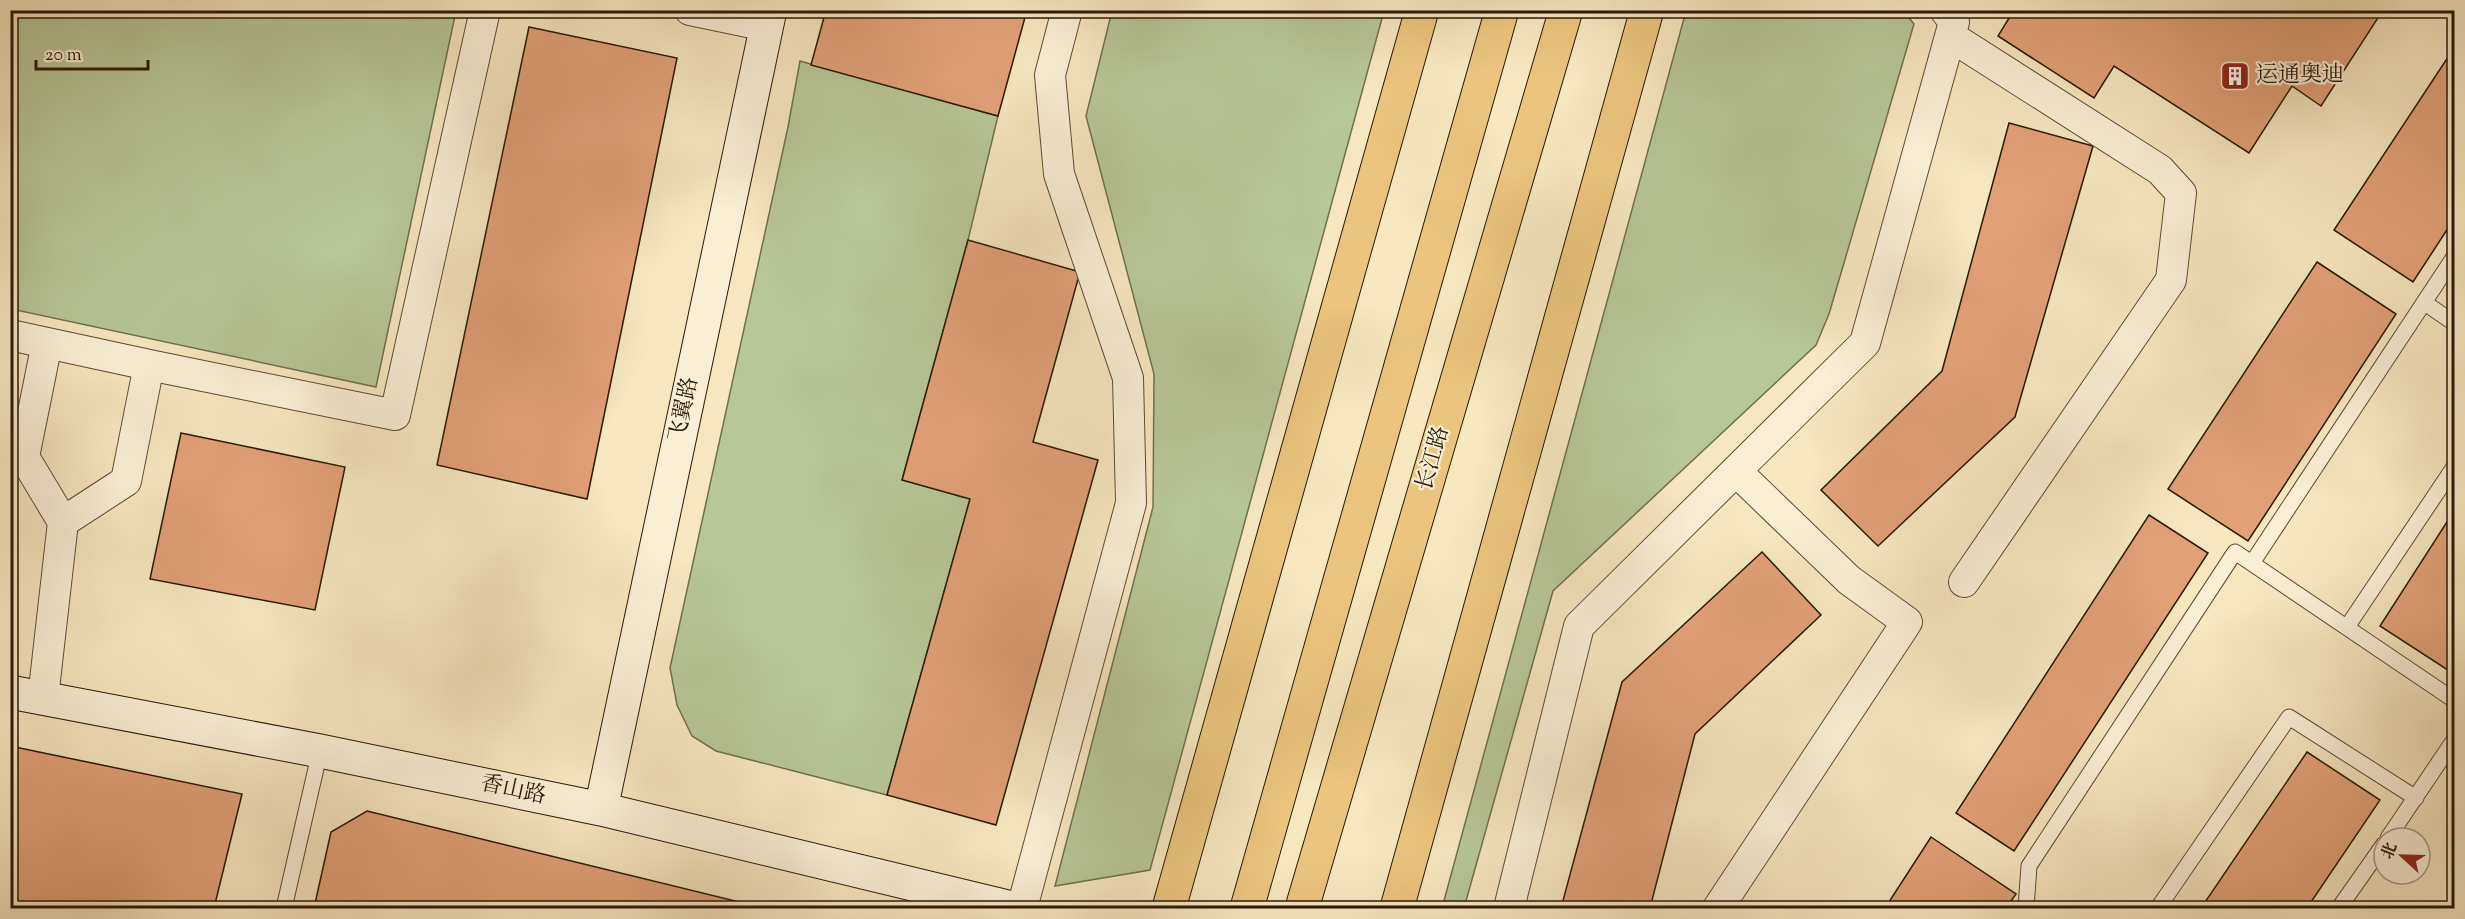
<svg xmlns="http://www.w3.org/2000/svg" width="2465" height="919" font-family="'Sorts Mill Goudy','Noto Serif SC',serif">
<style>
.green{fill:#b7c795;stroke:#70704e;stroke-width:1.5}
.building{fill:#e2a077;stroke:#281906;stroke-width:1.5}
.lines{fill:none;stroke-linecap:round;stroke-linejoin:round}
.lane-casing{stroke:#5c4c34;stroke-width:17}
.street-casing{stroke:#5c4c34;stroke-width:32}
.secondary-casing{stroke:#281906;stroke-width:35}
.primary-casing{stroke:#281906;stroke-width:35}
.lane{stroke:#f9efd5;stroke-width:15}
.street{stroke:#f9efd5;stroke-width:30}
.secondary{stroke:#f9efd5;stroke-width:33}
.primary{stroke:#ebc47f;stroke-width:33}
.labels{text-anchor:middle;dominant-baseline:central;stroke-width:4.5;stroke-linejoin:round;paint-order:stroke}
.poi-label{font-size:22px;fill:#281906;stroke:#f9efd5;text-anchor:start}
.street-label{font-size:22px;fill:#281906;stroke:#f9efd5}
</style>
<rect width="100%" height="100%" fill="#f6e7be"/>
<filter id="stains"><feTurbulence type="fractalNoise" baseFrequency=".00333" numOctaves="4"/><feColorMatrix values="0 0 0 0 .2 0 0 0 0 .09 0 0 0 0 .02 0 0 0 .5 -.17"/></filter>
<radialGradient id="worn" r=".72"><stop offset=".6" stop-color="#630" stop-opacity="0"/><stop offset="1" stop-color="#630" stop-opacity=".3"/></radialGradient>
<path class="green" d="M11,10L456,11L376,387L11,309Z
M1112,11H1384L1150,870L1055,886L1153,507L1154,374L1086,116Z
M1898,11L1904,12L1914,24L1829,314L1816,345L1553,591L1464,908H1442L1686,11Z
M800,61L998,116L968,240L902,480L970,499L887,795L716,751L692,736L677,705L670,668L788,127Z"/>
<path class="building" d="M826,10H1027L998,116L811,65Z
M2014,10H2383L2321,106L2292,86L2249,153L2114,66L2094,98L1998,36Z
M529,27L677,58L587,499L437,465Z
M2454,48V219L2413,282L2334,230Z
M2009,123L2093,146L2015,417L1878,546L1821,490L1942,371Z
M968,240L1080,272L1033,442L1098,460L996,825L887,795L970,499L902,480Z
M2317,262L2396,314L2248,541L2168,489Z
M181,433L345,467L315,610L150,579Z
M2454,511V674L2380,626Z
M2149,515L2208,553L2014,851L1956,813Z
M1762,552L1821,615L1695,734L1650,908H1561L1622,682Z
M10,746L242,794L214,908H10Z
M2307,752L2380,800L2307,908H2201Z
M367,811L764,908H314L331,832Z
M1931,837L2016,894L2006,908H1885Z"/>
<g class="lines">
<g class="lane-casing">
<path id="lane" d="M2425,303L2454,323
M2252,563L2454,257
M2347,627L2454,467
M2388,838L2454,740
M284,908L320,751
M2026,908L2029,866L2235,552L2454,700
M2158,908L2289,717L2416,798
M2339,908L2384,844"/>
</g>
<g class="street-casing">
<path id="street" d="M690,10L767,26
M1950,36L2160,170L2181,193L2171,280L1964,582
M10,335L47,343L24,457L63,522L43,698
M47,343L149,365
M63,522L126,481L149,365L395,415L485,10
M1022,908L1131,503L1128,378L1059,174L1050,75L1067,10
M1509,908L1579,626L1865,343L1954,22L1945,10
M1718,908L1907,622L1849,580L1736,471"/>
</g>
<g class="secondary-casing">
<path id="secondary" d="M10,692L320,751L601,809L1012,908
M601,809L770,10"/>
</g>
<g class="primary-casing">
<path id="primary" d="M1169,908L1422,10
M1247,908L1502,10
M1302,908L1566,10
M1397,908L1647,10"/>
</g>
<use href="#lane" class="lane"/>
<use href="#street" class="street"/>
<use href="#secondary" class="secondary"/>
<use href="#primary" class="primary"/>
</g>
<defs>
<g id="building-square" transform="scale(1.5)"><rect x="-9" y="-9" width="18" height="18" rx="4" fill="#8f2418" stroke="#f9efd5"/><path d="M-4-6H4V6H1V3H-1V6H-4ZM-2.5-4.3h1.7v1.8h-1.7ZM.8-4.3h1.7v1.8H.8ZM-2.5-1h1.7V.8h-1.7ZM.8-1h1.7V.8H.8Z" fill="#fff"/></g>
</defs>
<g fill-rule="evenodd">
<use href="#building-square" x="2235" y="76"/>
</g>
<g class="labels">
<g class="poi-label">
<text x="2256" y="76">运通奥迪</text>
</g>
<g class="street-label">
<text transform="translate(685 410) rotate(-78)">飞翼路</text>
<text transform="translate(1434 459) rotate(-74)">长江路</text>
<text transform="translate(513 791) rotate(12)">香山路</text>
</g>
</g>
<rect width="2465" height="919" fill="none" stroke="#f6e7be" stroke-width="36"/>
<rect x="12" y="12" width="2441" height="895" fill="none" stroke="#281906" stroke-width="3"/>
<rect x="18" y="18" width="2429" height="883" fill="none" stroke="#281906" stroke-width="1.5"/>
<g transform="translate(2402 856) rotate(292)"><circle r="28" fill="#f9efd5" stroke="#a59982" stroke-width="1.5"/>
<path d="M0-4.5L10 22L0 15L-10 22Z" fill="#8f2418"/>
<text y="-9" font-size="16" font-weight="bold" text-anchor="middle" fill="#281906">北</text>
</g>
<path d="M36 60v9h112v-9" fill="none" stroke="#281906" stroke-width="3"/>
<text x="45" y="60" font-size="18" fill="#281906" stroke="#f9efd5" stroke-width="4.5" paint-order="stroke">20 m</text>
<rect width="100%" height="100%" filter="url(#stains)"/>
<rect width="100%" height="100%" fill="url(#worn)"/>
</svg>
